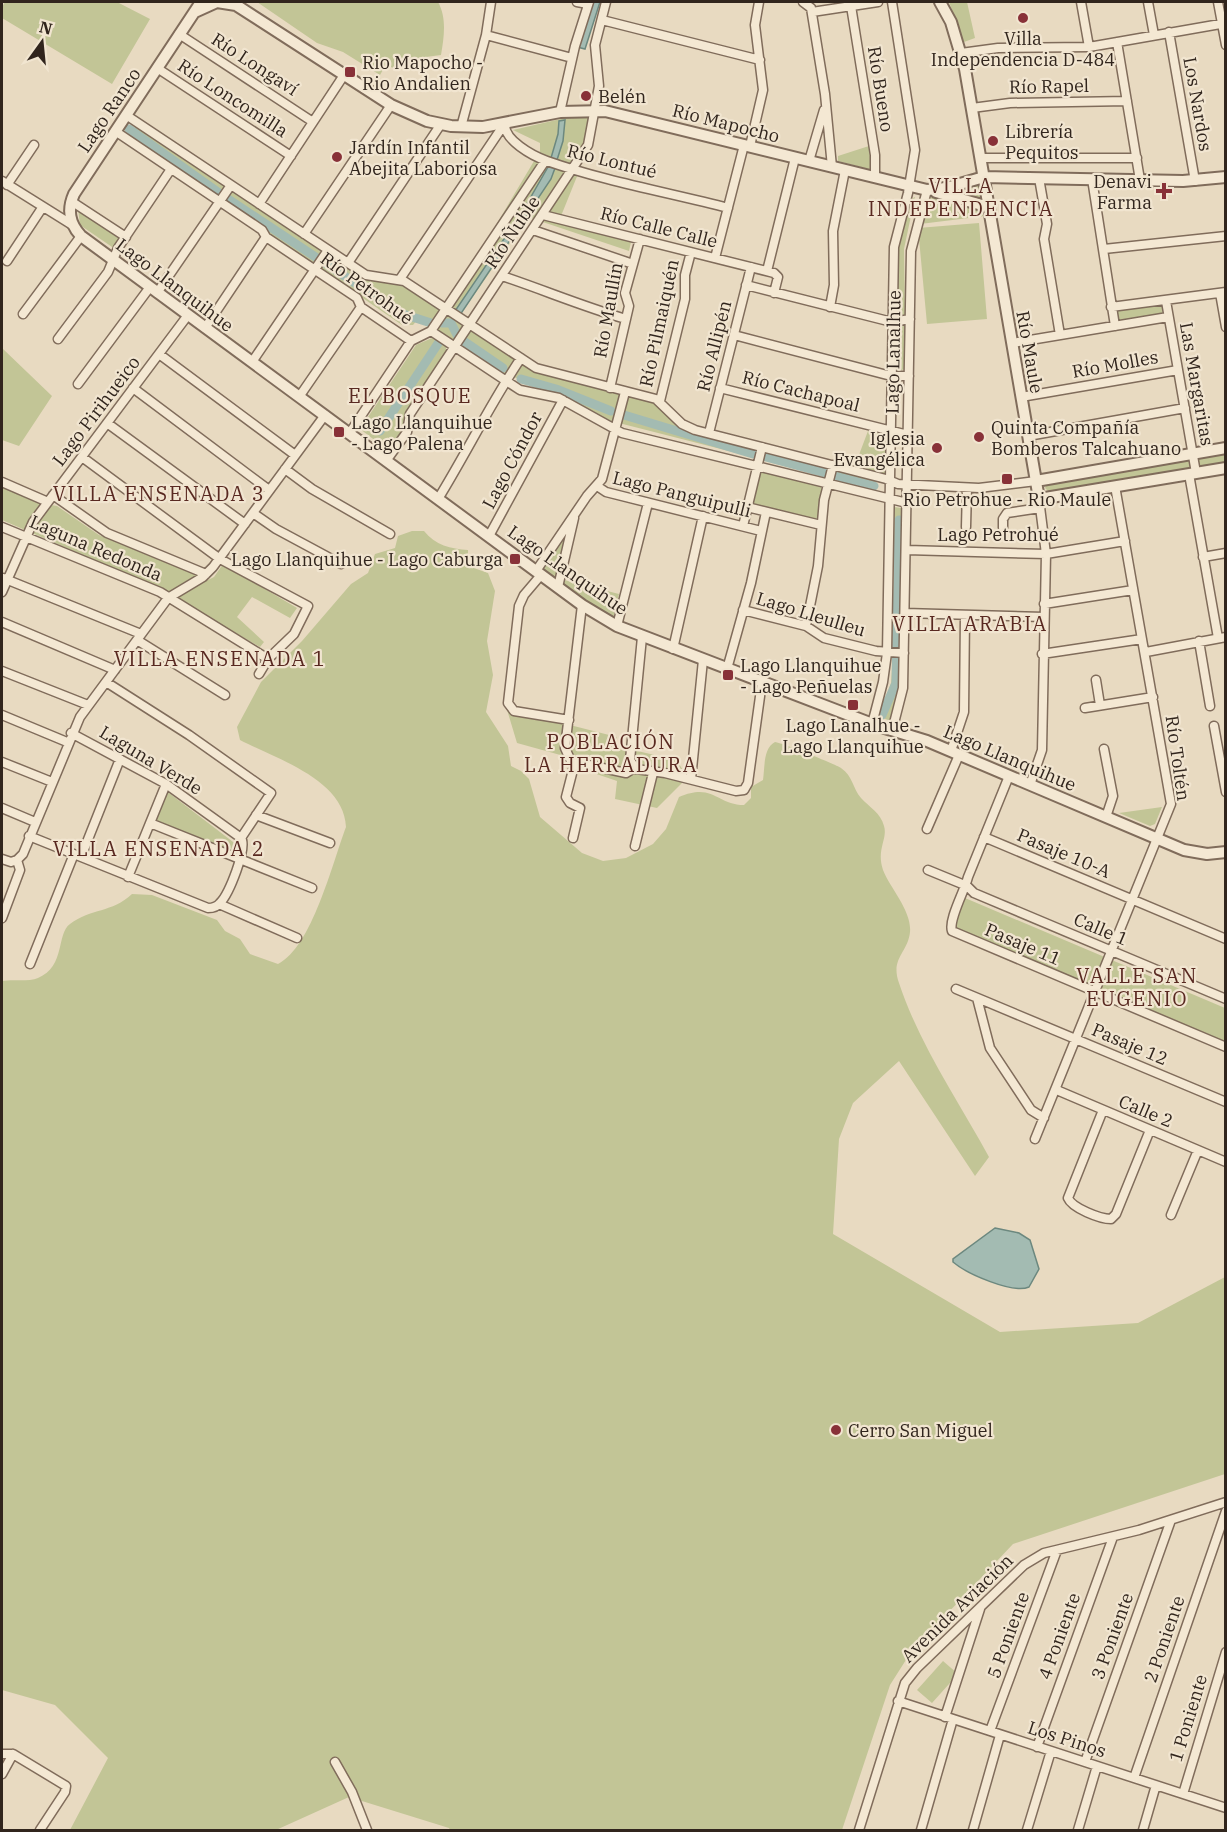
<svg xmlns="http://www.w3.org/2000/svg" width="1227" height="1832" font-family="'IBM Plex Serif',serif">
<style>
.green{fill:#c2c596}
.water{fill:#a3bbb2;stroke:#6c887f;stroke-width:1.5}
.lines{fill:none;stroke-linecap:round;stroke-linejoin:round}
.canal{stroke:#a3bbb2;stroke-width:9}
.minor-casing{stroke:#806c5b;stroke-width:11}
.tertiary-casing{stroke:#806c5b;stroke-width:14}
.minor{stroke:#f4e8d3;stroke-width:8}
.tertiary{stroke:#f4e8d3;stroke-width:10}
.poi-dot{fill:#883138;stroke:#f1e5d0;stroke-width:2}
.labels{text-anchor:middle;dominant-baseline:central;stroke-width:4.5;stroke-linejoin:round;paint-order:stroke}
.poi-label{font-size:18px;fill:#31251d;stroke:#f1e5d0;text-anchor:start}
.street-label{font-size:18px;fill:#31251d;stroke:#f1e5d0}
.neighbourhood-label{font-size:20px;letter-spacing:1.5px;fill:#592921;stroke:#f1e5d0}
</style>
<rect width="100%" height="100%" fill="#e8dac1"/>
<path class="green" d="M5,2H117L150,19L112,84L2,18V7Z
M257,2H438C447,18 444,37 441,55L418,58L410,71L385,66L380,75L343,52L317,43Z
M949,2H967L975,38L964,42Z
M569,117L590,118L580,169L561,216L633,233L629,251L528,217L456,321L506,354L541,369L623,386L649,398L684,430L876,475L874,488L611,421L598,416L556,390L503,374L419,318L413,325H402L128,137L136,126L369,280L402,284L437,308L446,309L540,151V143L513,130Z
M869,146L872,170L838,161V156Z
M979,183L985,216L920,224L929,198Z
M915,197L904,249L906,369L896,371L898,244L911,199Z
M78,208L121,236L115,249L80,225Z
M979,223L987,319L927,324L918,228Z
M1156,302L1162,306L1163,314L1118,322V309Z
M432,338L446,346V352L405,417L399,438L389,451L360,429L416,345Z
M2,348L52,396L19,446L2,440Z
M868,431L888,433V475L854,468Z
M1225,453V463L1049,492L1045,488L1047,484Z
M761,471L820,486L823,490L818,516L814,521L754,506L751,501L757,474Z
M2,486L39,503L57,506L99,535L208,580L214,577L223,564L297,608L290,618L252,597L237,617L264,642L260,647L155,586L2,520Z
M894,507L901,508L900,664L899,686L891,721L880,717L891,683L894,642Z
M570,525L557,581L541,570Z
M412,531H424C435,545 451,549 468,550V566L488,573L495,591L487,641L493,675L486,712L508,746L511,766L521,771L529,779L540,817L582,853L603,861L626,858L653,844L666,829L679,797C713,782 717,805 744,805L751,798V787L763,780C765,767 763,748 775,742C780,742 835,764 841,768C853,776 853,789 861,798C869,807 881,813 884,826C888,839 876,849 883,870C890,888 912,911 910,932C908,953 890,958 899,983C919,1044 958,1100 989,1157L975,1176L899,1061L853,1103L839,1139L833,1234L1000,1332L1138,1323L1225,1277V1474L1013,1544L911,1652L890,1685L842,1830H450L449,1828L349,1797L276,1830H70L108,1758L55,1705L2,1690V981C12,979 29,982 38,978C66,966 56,934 70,924C91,908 112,913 132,894L152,895L217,920L225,931L240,939L250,954L278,964C312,947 332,864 346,827C344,779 276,759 240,740L237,727L261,682L302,641L351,584L368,573L375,554L395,548L398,536Z
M564,580L619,594L613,619L562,585Z
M505,703L556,716L562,723L617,737L616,746L676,760L688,777L657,808L615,799L617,781L573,766L564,756L517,743Z
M165,793H169L237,845L235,854L159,823L156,819Z
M1162,807L1155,824L1150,826L1119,813Z
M965,898L1225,1008V1043L956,930L954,926Z
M943,1661L958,1674L932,1703L917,1690Z"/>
<path class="water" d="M593,2H600L585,49L577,47Z
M565,120L563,141L557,160L551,158L558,134L559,121Z
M548,167L555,168L551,179L460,315L455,311L521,214Z
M995,1228L1019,1233L1030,1240L1039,1269L1029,1287C1013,1294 967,1274 953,1262V1259Z"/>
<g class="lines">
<path class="canal" d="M129,129L219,193
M228,199L317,258
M325,263L400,313L431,323
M442,323H451L457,335
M465,342L503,368
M521,379L556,389L611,411
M624,415L753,454
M380,431L439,342
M766,457L825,473
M835,476L874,486
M882,715L896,683L899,520"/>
<g class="minor-casing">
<path id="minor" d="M577,2L588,4
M803,2L811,8L825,94L832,167
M1081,2L1089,47
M1148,2L1154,35
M1218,2L1226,45
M851,6L875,155V177
M812,12L878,2
M602,20L760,60
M1169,32L1195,181
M179,34L313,122
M486,35L572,58
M1117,42L1140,180
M961,53L998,48L1089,47L1226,23
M157,68L291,156
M972,108L1010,103L1127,101
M560,112L575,46L589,2
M126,115L366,275L404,281L536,368L656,399L682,424L695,430L886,479L898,484L979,488L1036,481
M505,123C503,140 533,156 547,161C604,181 670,193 728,208
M461,127L486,35L491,2
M115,131L262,230L266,237L357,298L361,307L411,341
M750,146L763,90L755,25L759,2
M980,158H1137
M809,161L824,110
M1039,178L1047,224L1044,239L1060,335
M1092,179L1115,326
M2,181L74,226
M7,185L34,145
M71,201L126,237
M259,204L344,75
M543,215L774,273L778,277L774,293
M533,230L633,264
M304,234L391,105
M1104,249L1226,236
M715,258L744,145
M7,261L42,208
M348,263L441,124
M767,271L795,158
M502,276C544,290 584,307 626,319
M400,279L505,123
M746,285L892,322L910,319
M157,293L231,185
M1220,293L1226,327
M1166,301L1196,473
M830,307L834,285L833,231L845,170
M1111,307L1226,292
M23,314L81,236
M205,328L266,237
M431,331L520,390L559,398L622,433L907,503
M734,335L891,376H909
M58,339L108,272L118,248L171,169
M1012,343L1168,317
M159,354L295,455
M252,362L328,250
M78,384L150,287
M133,388L269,490
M610,388L629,306L625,293L640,239
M720,388L908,435
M299,397L361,307
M1021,397L1178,370
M660,401L685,299V275L691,252
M107,423L245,524
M709,433L751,267
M349,434L411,341L431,331L545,161
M1028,436L1185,408
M82,457L220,559L308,606L294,634L268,659L259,674
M386,461L407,432L410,414L588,145L599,86L595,45L606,2
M285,469L312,489L390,534
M1189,474L1218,638
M2,482L48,502
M597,486L606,492L761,531
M53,495L107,533L206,574
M438,499C467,452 490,404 521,358
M747,507L821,525
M253,513L276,529L341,564
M743,526L762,447
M2,527L160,592L268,659
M966,527L967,488
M1003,528V519L1007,513L1040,508
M489,536L563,400
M907,550L1046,554L1125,541
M1203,557L1226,553
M536,571L587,496L602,479L625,392
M541,575L524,595L519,606L508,703L514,711L569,720
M3,578L141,634
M558,587L574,518
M2,592L33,522L188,315
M1044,604L1133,590
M582,605L565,748L570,759L575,762L626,773L634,768
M743,610L806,626L824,638L876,651L904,653
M905,613L1044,617
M2,622L115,670
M617,626L648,503
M806,626L818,566L824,500L833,465
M642,637L630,760L636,769L665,773L736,791L744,790L748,783L762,682
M137,640L225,695
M1199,641L1210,706
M673,649L703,516
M1146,652L1226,637
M1042,654L1142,639
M727,669L751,583L766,512
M2,671L88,705
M1096,680L1100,705
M106,682L189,735L271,793L241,838
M1085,708L1153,697
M2,715L67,742
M872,724L883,682L887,653L894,247L908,193L915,150L892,2
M1214,726L1226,792
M892,731L903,688L911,251L927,190
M71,733L166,784L241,838
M1104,749L1113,796L1106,817
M951,751L964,712L965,615
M2,762L52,782
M1009,776L968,877C965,890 948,920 952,931L1226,1047
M691,779L703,660
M1030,785L1042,750L1046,554L1039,499
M2,808L35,822
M256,815L330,843
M150,823L312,888
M927,829L959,755
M29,836L208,908C213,908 217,907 220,903C229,894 248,847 241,838
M984,837L1226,939
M573,838L580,808L570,803L566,797L575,762
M635,846L653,773
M81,857L120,759
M2,859L11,862L17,860
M17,860L23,854L80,717L168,598L203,577L213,567L325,415
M928,870L967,886L974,893L1226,999
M128,877L166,784
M219,904L297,938
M2,918L20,870L17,860
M30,964L74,854
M956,989L1226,1102
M977,998L990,1048L1031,1110L1044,1118
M1056,1088L1059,1091L1226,1162
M1103,1110L1068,1198C1072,1208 1100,1219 1111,1219L1116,1214L1150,1130
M1035,1139L1171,804L1115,486
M1171,1215L1198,1150
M898,1701L1226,1808
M945,1717L980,1609
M990,1731L1057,1550
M1037,1747L1113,1537
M2,1754H13L66,1786L65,1792L40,1830
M335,1762L352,1792L367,1830
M1085,1762L1171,1520
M2,1774L13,1754
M1134,1778L1226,1511
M1183,1794L1226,1652
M859,1830L905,1683L917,1668L1024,1565L1044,1553L1139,1530L1226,1502
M921,1830L953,1719
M973,1830L1000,1735
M1027,1830L1051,1751
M1078,1830L1097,1766
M1143,1830L1156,1785"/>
</g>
<g class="tertiary-casing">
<path id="tertiary" d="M201,2L74,194C67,210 69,223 81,236L582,605L617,626L875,725L927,741L1184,850L1207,854L1226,852
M940,2L951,22L965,69L1039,499L1226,468
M195,12L217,2L236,5L391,105L427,121L451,126L483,127L560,112L605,111L927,190L946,188L984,177L1183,181L1226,177
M936,192L989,207
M1036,481L1226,448"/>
</g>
<use href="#minor" class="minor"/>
<use href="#tertiary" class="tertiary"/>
</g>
<g class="poi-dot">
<circle cx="1023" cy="18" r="6"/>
<rect x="344" y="66" width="12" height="12" rx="3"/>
<circle cx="586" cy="96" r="6"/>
<circle cx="993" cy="141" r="6"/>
<circle cx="337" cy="157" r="6"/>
<path d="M1161 182h6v6h6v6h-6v6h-6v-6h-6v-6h6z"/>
<rect x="333" y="426" width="12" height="12" rx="3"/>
<circle cx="979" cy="437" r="6"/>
<circle cx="937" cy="448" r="6"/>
<rect x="1001" y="473" width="12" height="12" rx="3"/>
<rect x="509" y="553" width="12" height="12" rx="3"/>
<rect x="722" y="669" width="12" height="12" rx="3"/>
<rect x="847" y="699" width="12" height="12" rx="3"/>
<circle cx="836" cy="1430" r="6"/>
</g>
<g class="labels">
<g class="poi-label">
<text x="1023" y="38" text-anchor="middle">Villa<tspan x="1023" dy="21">Independencia D-484</tspan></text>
<text x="362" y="62">Rio Mapocho -<tspan x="362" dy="21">Rio Andalien</tspan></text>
<text x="598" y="96">Belén</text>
<text x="1005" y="131">Librería<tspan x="1005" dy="21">Pequitos</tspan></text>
<text x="349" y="147">Jardín Infantil<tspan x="349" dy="21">Abejita Laboriosa</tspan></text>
<text x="1152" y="181" text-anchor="end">Denavi<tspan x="1152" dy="21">Farma</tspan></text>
<text x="351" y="422">Lago Llanquihue<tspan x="351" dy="21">- Lago Palena</tspan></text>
<text x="991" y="427">Quinta Compañía<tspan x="991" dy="21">Bomberos Talcahuano</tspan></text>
<text x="925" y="438" text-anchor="end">Iglesia<tspan x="925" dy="21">Evangélica</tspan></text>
<text x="1007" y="499" text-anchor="middle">Rio Petrohue - Rio Maule</text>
<text x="503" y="559" text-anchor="end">Lago Llanquihue - Lago Caburga</text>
<text x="740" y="665">Lago Llanquihue<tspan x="740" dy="21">- Lago Peñuelas</tspan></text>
<text x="853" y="725" text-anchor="middle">Lago Lanalhue -<tspan x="853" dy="21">Lago Llanquihue</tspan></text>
<text x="848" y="1430">Cerro San Miguel</text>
</g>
<g class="street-label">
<text transform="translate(255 64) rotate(33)">Río Longaví</text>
<text transform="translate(1049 86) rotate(-1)">Río Rapel</text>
<text transform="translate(881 89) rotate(81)">Río Bueno</text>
<text transform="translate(233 98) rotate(33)">Río Loncomilla</text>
<text transform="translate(1198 104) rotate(80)">Los Nardos</text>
<text transform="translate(109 110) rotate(-56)">Lago Ranco</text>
<text transform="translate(726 123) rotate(14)">Río Mapocho</text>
<text transform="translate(612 161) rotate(14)">Río Lontué</text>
<text transform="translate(659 227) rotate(14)">Río Calle Calle</text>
<text transform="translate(512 232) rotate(-56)">Río Ñuble</text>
<text transform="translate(175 285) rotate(37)">Lago Llanquihue</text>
<text transform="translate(367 288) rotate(36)">Río Petrohué</text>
<text transform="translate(608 310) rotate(-80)">Río Maullín</text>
<text transform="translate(659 323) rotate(-78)">Río Pilmaiquén</text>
<text transform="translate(714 346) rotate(-76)">Río Allipén</text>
<text transform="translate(893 352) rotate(-89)">Lago Lanalhue</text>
<text transform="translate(1030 352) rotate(80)">Río Maule</text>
<text transform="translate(1115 364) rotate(-10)">Río Molles</text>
<text transform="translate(1197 384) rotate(80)">Las Margaritas</text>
<text transform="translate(801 391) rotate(14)">Río Cachapoal</text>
<text transform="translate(96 411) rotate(-53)">Lago Pirihueico</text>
<text transform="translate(512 460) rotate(-62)">Lago Cóndor</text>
<text transform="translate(682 494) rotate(14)">Lago Panguipulli</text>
<text x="998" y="534">Lago Petrohué</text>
<text transform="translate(96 548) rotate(23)">Laguna Redonda</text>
<text transform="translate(568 570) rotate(35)">Lago Llanquihue</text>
<text transform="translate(811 614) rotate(17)">Lago Lleulleu</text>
<text transform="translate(1010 758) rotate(23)">Lago Llanquihue</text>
<text transform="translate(1178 758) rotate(82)">Río Toltén</text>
<text transform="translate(151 760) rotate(31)">Laguna Verde</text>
<text transform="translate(1064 853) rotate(23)">Pasaje 10-A</text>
<text transform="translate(1101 929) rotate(23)">Calle 1</text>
<text transform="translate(1023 944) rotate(23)">Pasaje 11</text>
<text transform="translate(1130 1044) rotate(23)">Pasaje 12</text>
<text transform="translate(1146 1111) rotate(23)">Calle 2</text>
<text transform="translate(957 1608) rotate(-44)">Avenida Aviación</text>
<text transform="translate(1008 1635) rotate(-70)">5 Poniente</text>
<text transform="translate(1059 1636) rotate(-70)">4 Poniente</text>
<text transform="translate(1112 1636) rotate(-70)">3 Poniente</text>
<text transform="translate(1164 1639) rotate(-71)">2 Poniente</text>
<text transform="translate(1188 1718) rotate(-73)">1 Poniente</text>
<text transform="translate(1067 1739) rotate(18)">Los Pinos</text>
</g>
<g class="neighbourhood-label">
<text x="961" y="185">VILLA<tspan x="961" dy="23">INDEPENDENCIA</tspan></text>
<text x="410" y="395">EL BOSQUE</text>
<text x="159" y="493">VILLA ENSENADA 3</text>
<text x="970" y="623">VILLA ARABIA</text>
<text x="220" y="658">VILLA ENSENADA 1</text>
<text x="611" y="741">POBLACIÓN<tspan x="611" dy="23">LA HERRADURA</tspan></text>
<text x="159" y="848">VILLA ENSENADA 2</text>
<text x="1137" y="975">VALLE SAN<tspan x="1137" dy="23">EUGENIO</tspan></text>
</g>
</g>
<rect width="1227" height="1832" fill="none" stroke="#31251d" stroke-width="6"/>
<g transform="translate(42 42) rotate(15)" stroke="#f1e5d0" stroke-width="4.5" paint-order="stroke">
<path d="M0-4.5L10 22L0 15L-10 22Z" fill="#31251d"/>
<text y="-9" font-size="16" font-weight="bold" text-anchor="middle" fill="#31251d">N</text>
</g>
</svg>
